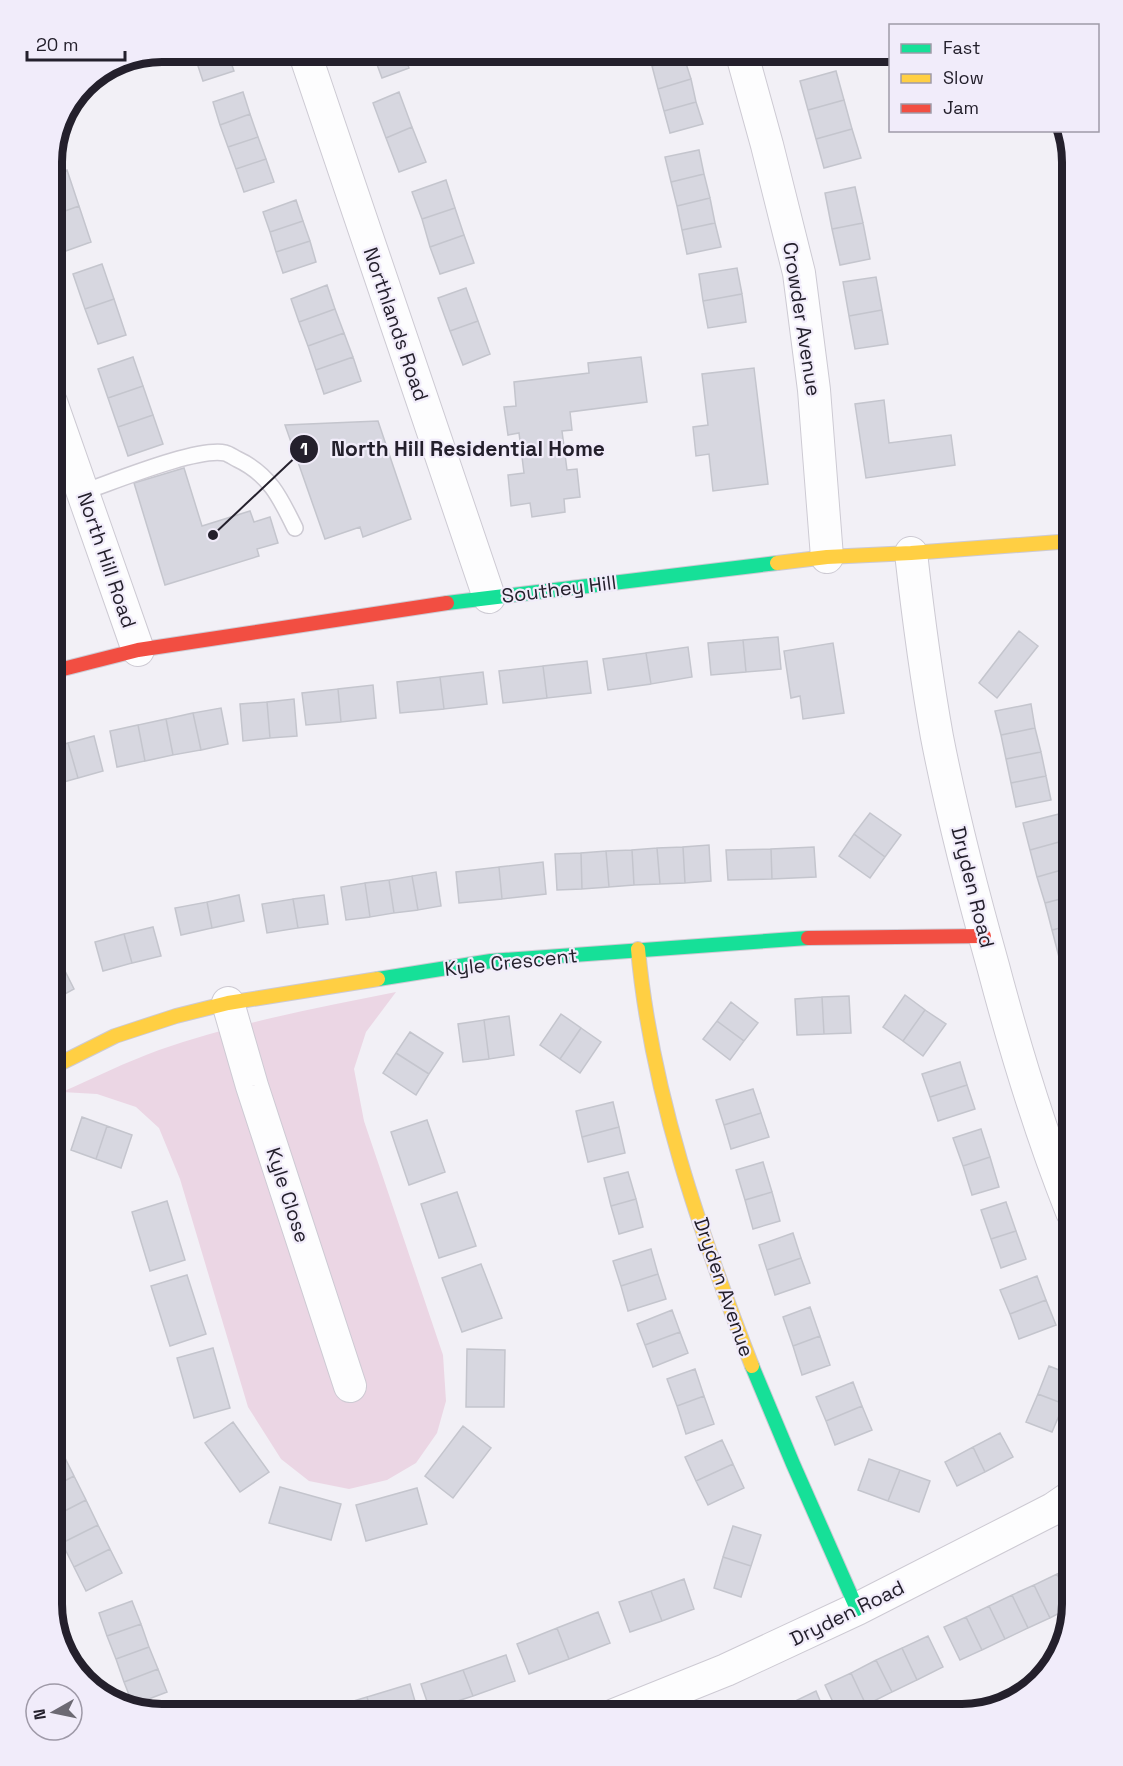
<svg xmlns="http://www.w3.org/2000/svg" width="1123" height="1766" font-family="'Space Grotesk',sans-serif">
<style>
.green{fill:#ebd6e4}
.building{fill:#d7d7e0;stroke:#c4c5cd;stroke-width:1.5}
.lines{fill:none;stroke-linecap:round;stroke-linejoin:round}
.lane-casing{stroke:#cdcad3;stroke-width:18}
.street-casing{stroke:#cdcad3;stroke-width:34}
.fast-casing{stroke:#cdcad3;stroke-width:16}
.slow-casing{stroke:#cdcad3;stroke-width:16}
.jam-casing{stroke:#cdcad3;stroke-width:16}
.lane{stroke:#fdfdfe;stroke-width:15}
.street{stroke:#fdfdfe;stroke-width:32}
.fast{stroke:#16e098;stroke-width:14}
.slow{stroke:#ffcf43;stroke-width:14}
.jam{stroke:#f24e42;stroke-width:14}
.labels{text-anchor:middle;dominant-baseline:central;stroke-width:4.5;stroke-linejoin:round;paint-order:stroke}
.street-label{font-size:20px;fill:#24202c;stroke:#f1ecfa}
.rim{fill:none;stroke:#24202c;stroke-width:8}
.leader{fill:none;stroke:#24202c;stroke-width:2}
.callout-dot{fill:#24202c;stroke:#f1ecfa;stroke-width:2}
.mark-label{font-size:18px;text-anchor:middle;font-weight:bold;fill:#fff}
.callout-label{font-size:21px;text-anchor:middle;font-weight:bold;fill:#24202c;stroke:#f1ecfa;stroke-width:4.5;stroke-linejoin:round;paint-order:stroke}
</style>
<rect width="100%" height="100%" fill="#f2f0f6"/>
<path class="green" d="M396,992L366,1032L354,1069L364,1121L443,1355L446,1401L437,1433L416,1463L387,1480L349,1489L309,1481L281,1459L248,1407L180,1179L159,1128L136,1107L97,1094L62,1092C94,1078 126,1062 159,1050C236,1023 316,1008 396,992Z"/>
<path class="building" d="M194,51H215L195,57Z
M215,51H227L234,71L203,81L195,57Z
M372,51H403L409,68L382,78Z
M684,57L691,79L658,89L652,66Z
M836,71L844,100L808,110L800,81Z
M691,79L696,102L664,111L658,89Z
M243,92L250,114L220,125L213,102Z
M399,92L412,127L386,138L373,103Z
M844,100L852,129L816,139L808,110Z
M696,102L703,124L670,133L664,111Z
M250,114L258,137L228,147L220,125Z
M412,127L426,162L399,172L386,138Z
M852,129L861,158L824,168L816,139Z
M258,137L266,159L236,169L228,147Z
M699,150L704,174L671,182L665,157Z
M266,159L274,182L244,192L236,169Z
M67,170L79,206L51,216V176Z
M704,174L710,198L677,206L671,182Z
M446,180L455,208L422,219L412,192Z
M855,187L863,223L832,229L825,193Z
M710,198L715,223L682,230L677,206Z
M296,200L303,221L270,232L263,212Z
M79,206L91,242L63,252L51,216Z
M455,208L464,235L430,247L422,219Z
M303,221L310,241L276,252L270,232Z
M715,223L721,247L687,254L682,230Z
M863,223L870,259L840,265L832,229Z
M464,235L474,263L440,274L430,247Z
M310,241L316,262L283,273L276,252Z
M102,264L114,299L85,309L73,274Z
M737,268L742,294L703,301L699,274Z
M876,277L882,310L849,316L843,282Z
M327,285L335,309L299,322L291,299Z
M466,288L478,321L450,331L438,298Z
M742,294L746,322L708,328L703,301Z
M114,299L126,335L98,344L85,309Z
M335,309L344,333L308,346L299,322Z
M882,310L888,344L855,349L849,316Z
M478,321L490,354L463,365L450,331Z
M344,333L353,357L316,370L308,346Z
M133,357L143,386L108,398L98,369Z
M353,357L361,381L324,394L316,370Z
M641,357L647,402L570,412L572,430L562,431L567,470L577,469L580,497L564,499L565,512L532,517L530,503L511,506L508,475L524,473L519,433L508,435L504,407L516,406L514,382L589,373L588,363Z
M754,368L768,484L713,491L709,454L696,456L693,427L708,425L702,374Z
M143,386L153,415L118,427L108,398Z
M884,400L889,443L951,435L955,465L866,478L855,404Z
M153,415L163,444L128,456L118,427Z
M378,421L411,519L363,537L360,527L325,539L285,425Z
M184,468L202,526L250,511L254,522L270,517L278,543L257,549L259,556L165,585L134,483Z
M51,556L58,579L51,581Z
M58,579L65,603L51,607V581Z
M1019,631L1038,646L997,698L979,683Z
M778,637L781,669L746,672L743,640Z
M743,640L746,672L711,675L708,643Z
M833,643L844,713L803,719L800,696L791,698L784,651Z
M688,647L692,677L651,684L646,653Z
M646,653L651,684L608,690L603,659Z
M587,661L591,693L547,698L543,666Z
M543,666L547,698L503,703L499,671Z
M483,672L487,704L444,709L440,677Z
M440,677L444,709L400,713L397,682Z
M373,685L376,718L341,722L338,689Z
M338,689L341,722L306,725L302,693Z
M294,699L297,736L270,738L267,702Z
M267,702L270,738L243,741L240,704Z
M1031,704L1035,728L1001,735L995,711Z
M221,708L228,744L201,750L193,713Z
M193,713L201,750L173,755L166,719Z
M166,719L173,755L145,761L138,725Z
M138,725L145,761L117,767L110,731Z
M1035,728L1041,752L1006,759L1001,735Z
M94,736L103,771L78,778L68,743Z
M68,743L78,778L53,785L51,778V748Z
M1041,752L1046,776L1011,783L1006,759Z
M1046,776L1051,800L1016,807L1011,783Z
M870,813L901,835L885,857L854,834Z
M1063,813L1070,839L1030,850L1023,823Z
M854,834L885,857L870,878L839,856Z
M1070,839L1072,849V867L1037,877L1030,850Z
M709,845L711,881L685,883L683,847Z
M683,847L685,883L660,884L657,848Z
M814,847L816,877L772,879L771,849Z
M657,848L660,884L634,885L632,850Z
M771,849L772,879L728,880L726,850Z
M632,850L634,885L609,887L606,851Z
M606,851L609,887L582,889L581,853Z
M581,853L582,889L557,890L555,854Z
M543,862L546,894L502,899L499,867Z
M499,867L502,899L459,903L456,872Z
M1072,867V896L1045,903L1037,877Z
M436,872L441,906L418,910L412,876Z
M412,876L418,910L394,913L389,880Z
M389,880L394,913L370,917L365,883Z
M365,883L370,917L346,920L341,887Z
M239,895L244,921L212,928L207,902Z
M324,895L328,924L298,928L293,899Z
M1072,896V925L1052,930L1045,903Z
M293,899L298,928L267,933L262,904Z
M207,902L212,928L181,935L175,908Z
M1072,925V953L1059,957L1052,930Z
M153,927L161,956L132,963L124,934Z
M124,934L132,963L103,971L95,942Z
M1072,953V982L1066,984L1059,957Z
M58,957L74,989L54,1000L51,995V960Z
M905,995L925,1010L903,1041L883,1027Z
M849,996L851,1033L824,1034L822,997Z
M822,997L824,1034L797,1035L795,999Z
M1072,998V1025L1065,1001Z
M731,1002L758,1023L744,1041L717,1021Z
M925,1010L946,1024L923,1056L903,1041Z
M561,1014L581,1028L560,1059L540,1045Z
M509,1016L514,1055L489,1059L484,1020Z
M484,1020L489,1059L463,1062L458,1024Z
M717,1021L744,1041L730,1060L703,1039Z
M581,1028L601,1042L580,1073L560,1059Z
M410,1032L443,1053L429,1074L396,1053Z
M396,1053L429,1074L416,1095L383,1073Z
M960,1062L967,1085L930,1097L922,1074Z
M967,1085L975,1109L938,1121L930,1097Z
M753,1089L761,1113L724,1125L716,1100Z
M613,1102L619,1127L582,1137L576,1111Z
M761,1113L769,1137L731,1149L724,1125Z
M82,1117L107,1126L96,1159L71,1150Z
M427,1120L445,1172L409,1185L391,1132Z
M107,1126L132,1135L121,1168L96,1159Z
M619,1127L625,1153L588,1162L582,1137Z
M981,1129L990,1157L963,1166L953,1138Z
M990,1157L999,1187L972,1195L963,1166Z
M763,1162L772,1192L745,1200L736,1170Z
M628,1172L636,1199L611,1206L604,1178Z
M457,1192L476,1246L439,1258L421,1204Z
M772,1192L780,1221L753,1229L745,1200Z
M636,1199L643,1227L619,1234L611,1206Z
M167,1201L185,1260L150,1271L132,1212Z
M1006,1202L1016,1231L991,1239L981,1210Z
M1016,1231L1026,1259L1001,1268L991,1239Z
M793,1233L801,1258L767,1270L759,1245Z
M651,1249L658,1274L621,1286L613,1261Z
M801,1258L810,1283L775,1295L767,1270Z
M481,1264L502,1318L462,1332L442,1278Z
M658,1274L666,1299L628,1311L621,1286Z
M187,1275L206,1334L170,1346L151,1286Z
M1037,1276L1046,1300L1010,1314L1000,1290Z
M1046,1300L1056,1325L1019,1339L1010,1314Z
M810,1307L820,1336L793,1346L783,1317Z
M672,1310L680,1332L645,1345L637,1324Z
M680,1332L688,1353L653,1367L645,1345Z
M820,1336L830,1365L802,1375L793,1346Z
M213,1348L230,1408L194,1418L177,1358Z
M467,1349L505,1350L504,1407H466Z
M1049,1366L1072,1375V1384L1064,1404L1038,1394Z
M695,1369L704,1396L677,1406L667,1379Z
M853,1382L862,1406L826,1421L816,1397Z
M1038,1394L1064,1404L1052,1432L1026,1422Z
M704,1396L714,1424L686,1434L677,1406Z
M862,1406L872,1430L835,1445L826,1421Z
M233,1422L269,1472L240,1492L205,1443Z
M463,1426L491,1448L453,1498L425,1476Z
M51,1430L62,1452L51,1458Z
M1000,1433L1013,1457L985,1472L973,1447Z
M722,1440L733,1464L696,1481L685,1457Z
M973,1447L985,1472L957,1486L945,1462Z
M62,1452L74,1476L51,1488V1458Z
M869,1459L900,1470L888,1501L858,1490Z
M733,1464L744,1488L708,1505L696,1481Z
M900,1470L930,1481L919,1512L888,1501Z
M74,1476L86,1500L51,1518V1488Z
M280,1487L341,1504L331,1540L269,1523Z
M417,1488L427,1524L366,1541L356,1505Z
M86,1500L98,1525L62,1543L51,1518Z
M98,1525L110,1549L74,1567L62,1543Z
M733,1526L761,1535L751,1566L723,1557Z
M110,1549L122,1573L86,1591L74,1567Z
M723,1557L751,1566L741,1597L714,1588Z
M1072,1567V1605L1057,1574Z
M1057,1574L1072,1605L1071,1607L1050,1618L1034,1585Z
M684,1579L694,1609L662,1621L651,1591Z
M1034,1585L1050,1618L1028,1628L1012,1595Z
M651,1591L662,1621L630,1632L619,1602Z
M1012,1595L1028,1628L1005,1639L989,1606Z
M132,1601L141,1624L107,1636L99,1613Z
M989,1606L1005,1639L982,1650L966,1617Z
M598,1612L610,1643L569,1659L557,1628Z
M966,1617L982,1650L960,1660L944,1627Z
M141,1624L149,1647L116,1659L107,1636Z
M557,1628L569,1659L529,1674L517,1644Z
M928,1636L943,1667L917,1680L902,1648Z
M149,1647L158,1669L124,1682L116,1659Z
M902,1648L917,1680L892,1692L876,1660Z
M506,1655L515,1681L473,1696L463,1670Z
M876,1660L892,1692L866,1705L851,1673Z
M158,1669L167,1692L133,1705L124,1682Z
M463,1670L473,1696L430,1710L421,1684Z
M851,1673L866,1705L844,1715H839L825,1685Z
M410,1684L419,1715H372L367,1697Z
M816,1691L826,1715H799L793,1702Z
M367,1697L372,1715H326L324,1710Z
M793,1702L799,1715H770L769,1713Z"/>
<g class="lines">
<g class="lane-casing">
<path id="lane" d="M83,492C113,482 197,447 225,453C229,454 233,457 237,459C269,474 280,497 295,528"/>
</g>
<g class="street-casing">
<path id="street" d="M304,51L489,597
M741,51L767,145L799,273L814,390L827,557
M51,402L138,650
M911,553C918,615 926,676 937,737C952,814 972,891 993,966C1015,1049 1040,1132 1072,1212
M228,1003L252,1086L350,1386
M614,1715L726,1670L857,1609L1053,1509L1072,1496"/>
</g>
<g class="fast-casing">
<path id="fast" d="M447,603L777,563
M378,979L491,961L808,938
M752,1366L793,1464L857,1609"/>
</g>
<g class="slow-casing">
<path id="slow" d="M777,563L827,557L911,553L1072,541
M638,949C651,1092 700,1232 752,1366
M51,1068L115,1036L176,1016L228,1003L378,979"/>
</g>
<g class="jam-casing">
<path id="jam" d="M51,672L138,650L447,603
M808,938L984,936"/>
</g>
<use href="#lane" class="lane"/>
<use href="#street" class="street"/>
<use href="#fast" class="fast"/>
<use href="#slow" class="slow"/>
<use href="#jam" class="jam"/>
</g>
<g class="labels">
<g class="street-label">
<text transform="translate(802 319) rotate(81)">Crowder Avenue</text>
<text transform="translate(396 324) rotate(71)">Northlands Road</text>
<text transform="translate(107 560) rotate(71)">North Hill Road</text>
<text transform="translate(559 589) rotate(-7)">Southey Hill</text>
<text transform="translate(973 887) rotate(76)">Dryden Road</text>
<text transform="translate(511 962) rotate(-6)">Kyle Crescent</text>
<text transform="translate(288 1195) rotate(72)">Kyle Close</text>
<text transform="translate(724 1287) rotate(71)">Dryden Avenue</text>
<text transform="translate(847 1613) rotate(-26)">Dryden Road</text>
</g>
</g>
<path d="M0 0H1123V1766H0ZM162 62H962A100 100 0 0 1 1062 162V1604A100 100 0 0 1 962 1704H162A100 100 0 0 1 62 1604V162A100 100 0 0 1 162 62Z" fill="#f1ecfa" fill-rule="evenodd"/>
<path class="rim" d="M162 62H962A100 100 0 0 1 1062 162V1604A100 100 0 0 1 962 1704H162A100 100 0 0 1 62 1604V162A100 100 0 0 1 162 62Z"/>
<path class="leader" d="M213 535L304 449"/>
<g class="callout-dot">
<circle cx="213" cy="535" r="6"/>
<circle cx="304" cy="449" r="15"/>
</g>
<g class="mark-label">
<text x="304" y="455">1</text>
</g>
<g class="callout-label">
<text x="468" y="456">North Hill Residential Home</text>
</g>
<rect x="889" y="24" width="210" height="108" fill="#f1ecfa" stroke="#9f9aa8" stroke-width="1.5"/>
<rect x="901" y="44" width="30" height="9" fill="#16e098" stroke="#9f9aa8" stroke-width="1.5"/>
<text x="943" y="54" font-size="18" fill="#24202c">Fast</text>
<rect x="901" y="74" width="30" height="9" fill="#ffcf43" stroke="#9f9aa8" stroke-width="1.5"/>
<text x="943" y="84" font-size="18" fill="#24202c">Slow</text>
<rect x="901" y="104" width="30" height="9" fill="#f24e42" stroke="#9f9aa8" stroke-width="1.5"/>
<text x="943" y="114" font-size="18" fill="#24202c">Jam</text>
<g transform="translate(54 1712) rotate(261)"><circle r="28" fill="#f1ecfa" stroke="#9f9aa8" stroke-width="1.5"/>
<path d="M0-4.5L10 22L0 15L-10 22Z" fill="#6c6973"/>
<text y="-9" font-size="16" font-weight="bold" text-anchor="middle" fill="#24202c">N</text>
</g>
<path d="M27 51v9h98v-9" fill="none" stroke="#24202c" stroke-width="3"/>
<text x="36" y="51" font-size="18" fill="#24202c" stroke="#f1ecfa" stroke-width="4.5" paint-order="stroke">20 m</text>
</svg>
